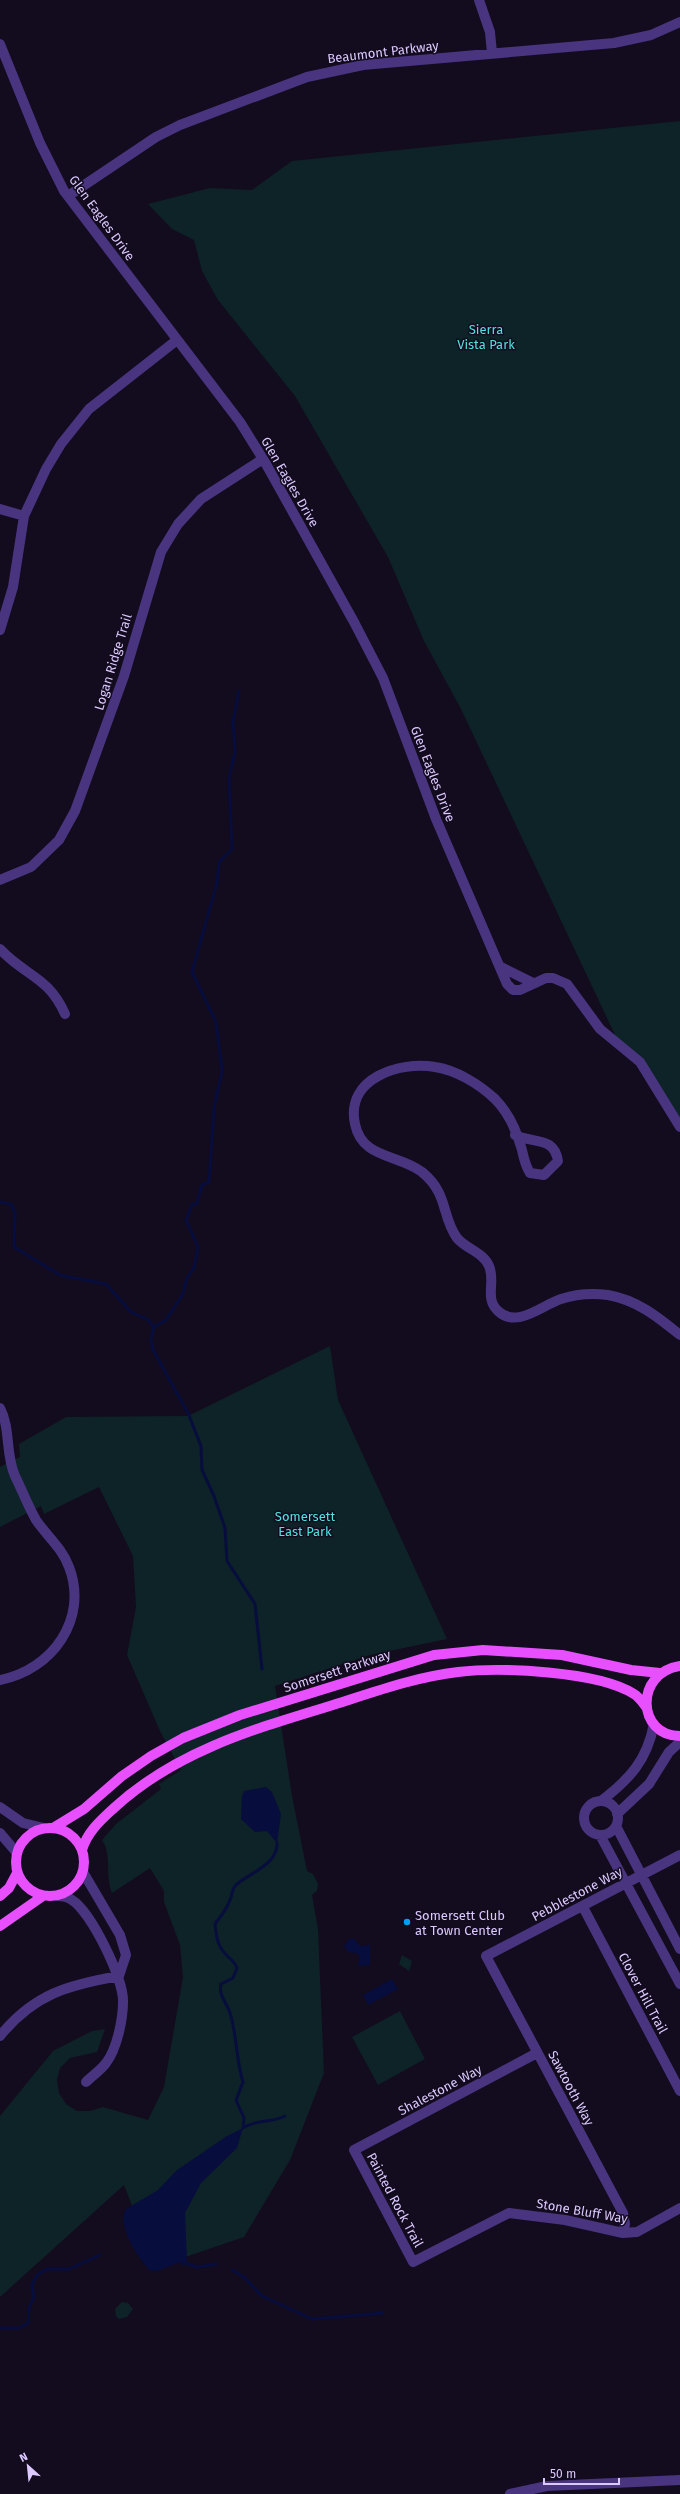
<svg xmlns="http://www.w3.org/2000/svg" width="680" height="2494" font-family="'Fira Sans',sans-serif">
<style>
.green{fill:#0e2328}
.water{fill:#070d3c}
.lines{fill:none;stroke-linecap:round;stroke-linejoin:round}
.stream{stroke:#070d3c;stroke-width:3}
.minor{stroke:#49347f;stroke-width:10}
.major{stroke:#e850ff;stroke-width:10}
.poi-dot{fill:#00a0f4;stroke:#130b1e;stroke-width:1.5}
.labels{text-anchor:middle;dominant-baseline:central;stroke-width:3;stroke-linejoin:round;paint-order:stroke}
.street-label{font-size:13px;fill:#dcc9ff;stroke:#130b1e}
.park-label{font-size:13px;fill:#51e2e1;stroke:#130b1e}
.poi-label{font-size:13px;fill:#dcc9ff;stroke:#130b1e;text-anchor:start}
</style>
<rect width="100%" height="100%" fill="#130b1e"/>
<path class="green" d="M680,121V1118L616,1037L461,709L424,641L388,557L295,396L218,300L202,271L194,240L172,229L148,204L210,188L252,190L292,161Z
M330,1346L338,1400L447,1639L370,1655L275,1686L292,1796L307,1871L313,1874L318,1884L317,1891L312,1895L318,1929L324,2073L290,2160L244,2237L156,2267L124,2185L0,2297V2116L53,2051L92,2031L105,2029L97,2052L70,2058L60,2068L57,2080L59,2093L66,2104L77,2111H90L103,2107L148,2120L164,2087L183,1977L180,1945L164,1902V1891L150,1868L112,1893C105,1876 112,1854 102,1840L116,1824L161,1789L159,1784L181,1770L160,1731L127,1655L136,1607L133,1556L99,1487L44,1514L41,1506L0,1527V1467L20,1457L19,1444L66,1417L188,1416Z
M402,1955L412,1961L409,1971L399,1964Z
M400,2011L425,2059L378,2085L352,2037Z
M122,2302L128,2303L133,2309L127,2317L119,2319L116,2316L115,2309Z"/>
<path class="water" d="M266,1787L272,1792L281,1814L277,1843L267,1831L255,1832L241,1819L242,1796L244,1791Z
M349,1939H354L360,1946L370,1945V1965L358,1966L360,1956L356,1953L348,1952L344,1946Z
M392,1979L398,1989L368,2005L363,1995Z
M243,2128L237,2148L201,2183L185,2213L187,2260L183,2266L180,2262L158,2271L149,2270C138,2257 116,2225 126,2209L158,2190L177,2170L227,2136Z"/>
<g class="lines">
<path class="stream" d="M0,1202L11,1204L15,1213L14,1247L60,1275L106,1284L131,1312L147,1319L154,1327L151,1339L153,1350L188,1413L201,1446L202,1470L214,1496L225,1528L227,1561L255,1604L262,1669
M154,1327L166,1320L183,1294L187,1278L194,1268L198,1247L186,1220L192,1205L197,1203L202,1185L209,1182L214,1108L222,1071L216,1022L192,972L217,883L219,862L232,849L229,779L235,752L233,721L239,691
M243,2128L244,2118L236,2100L243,2082C236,2060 237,2035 230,2013C227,2003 218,1995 221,1984L233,1978L237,1968C234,1960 228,1958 223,1951C217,1944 216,1933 215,1924C220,1917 227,1909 230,1900C233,1894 231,1889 237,1884C250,1873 278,1864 277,1843
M243,2128C256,2119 272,2123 285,2116
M185,2263L197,2267L216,2264
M232,2270L244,2277L262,2296L312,2319L383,2313
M0,2328H19L28,2323L29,2308L34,2297L32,2285L37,2275L47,2269H69L100,2255"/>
<path class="minor" d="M479,0L490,32L492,53
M0,44L40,143L64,191L240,422L266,464L354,622L383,678L436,819L507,984L513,990H520L546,978H553L567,984L600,1029L640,1062L680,1127
M68,196L156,137L180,125L307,77L363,65L614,43L651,35L680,22
M0,509L24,516
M0,630L13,587L24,516L46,469L61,444L89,409L177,340
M0,880L31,867L59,840L75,811L124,676L161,552L178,524L201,499L263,459
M0,949C25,976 48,976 65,1014
M501,967L533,983
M515,1135C534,1144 554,1136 558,1161L544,1175L530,1173C525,1165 524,1159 522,1150C517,1132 508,1112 495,1099C479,1084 456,1070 435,1067C400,1061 345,1078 355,1124C362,1159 398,1154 422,1172C449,1194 441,1216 457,1238C466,1249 483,1252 489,1266C496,1282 484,1298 498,1311C517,1329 542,1305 561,1299C576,1294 593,1293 608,1295C637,1300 658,1317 680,1335
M0,1408C11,1429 5,1454 15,1476C22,1490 28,1506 36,1520C47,1536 62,1548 69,1567C89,1619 52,1670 0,1680
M601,1801C630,1779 647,1760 654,1724
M584 1818a17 17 0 1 1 34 0a17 17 0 1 1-34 0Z
M0,1807L23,1823L44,1828
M617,1814L649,1784L669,1752L680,1742
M616,1826L680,1949
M0,1833L17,1853
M600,1835L680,1984
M83,1872L120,1935L126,1955L119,1976
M57,1896C62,1896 67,1896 72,1900C91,1912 124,1979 123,2002C123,2019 117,2049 106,2063C101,2070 92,2076 86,2082
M583,1907L680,2091
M0,2036C34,1994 68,1985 119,1976
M537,2053L354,2150L413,2262L509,2213L565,2220L623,2233L637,2232L680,2208
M623,2233L625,2224L623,2213L486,1956L680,1855
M510,2494L547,2486L680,2480"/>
<path class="major" d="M680,1666C634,1673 637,1736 680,1736
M16 1862a34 34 0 1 1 68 0a34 34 0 1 1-68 0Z
M53,1828L84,1809L122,1776L151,1756L183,1738L240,1715L434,1655L483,1650L562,1655L631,1670L660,1673
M82,1850C87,1832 101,1820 114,1808C176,1751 254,1729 333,1705C374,1692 415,1677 458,1672C500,1667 598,1671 634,1694C639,1697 643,1703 647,1708
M0,1896L9,1888L17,1873
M0,1926L43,1896"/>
</g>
<circle class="poi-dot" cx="407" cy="1922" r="4"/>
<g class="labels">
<g class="street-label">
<text transform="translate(383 52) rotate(-7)">Beaumont Parkway</text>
<text transform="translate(102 218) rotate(54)">Glen Eagles Drive</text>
<text transform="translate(290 482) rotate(60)">Glen Eagles Drive</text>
<text transform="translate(113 662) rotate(-73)">Logan Ridge Trail</text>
<text transform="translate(433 774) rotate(69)">Glen Eagles Drive</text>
<text transform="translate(337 1671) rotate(-18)">Somersett Parkway</text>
<text transform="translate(577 1894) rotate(-28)">Pebblestone Way</text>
<text transform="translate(643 1993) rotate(62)">Clover Hill Trail</text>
<text transform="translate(571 2088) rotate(62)">Sawtooth Way</text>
<text transform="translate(440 2090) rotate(-28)">Shalestone Way</text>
<text transform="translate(395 2200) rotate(62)">Painted Rock Trail</text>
<text transform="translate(582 2211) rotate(10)">Stone Bluff Way</text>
</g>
<g class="park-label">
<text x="486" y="329">Sierra<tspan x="486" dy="15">Vista Park</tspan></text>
<text x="305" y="1516">Somersett<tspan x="305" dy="15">East Park</tspan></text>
</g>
<g class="poi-label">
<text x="415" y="1915">Somersett Club<tspan x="415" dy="15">at Town Center</tspan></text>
</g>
</g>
<g transform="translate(28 2466) rotate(333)" stroke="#130b1e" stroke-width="3" paint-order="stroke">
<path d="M0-3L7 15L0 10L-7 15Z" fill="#dcc9ff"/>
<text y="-6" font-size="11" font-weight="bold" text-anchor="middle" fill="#dcc9ff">N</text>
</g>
<path d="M544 2478v6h75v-6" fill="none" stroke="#dcc9ff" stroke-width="2"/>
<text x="550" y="2478" font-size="12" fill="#dcc9ff" stroke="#130b1e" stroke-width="3" paint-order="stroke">50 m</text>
</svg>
